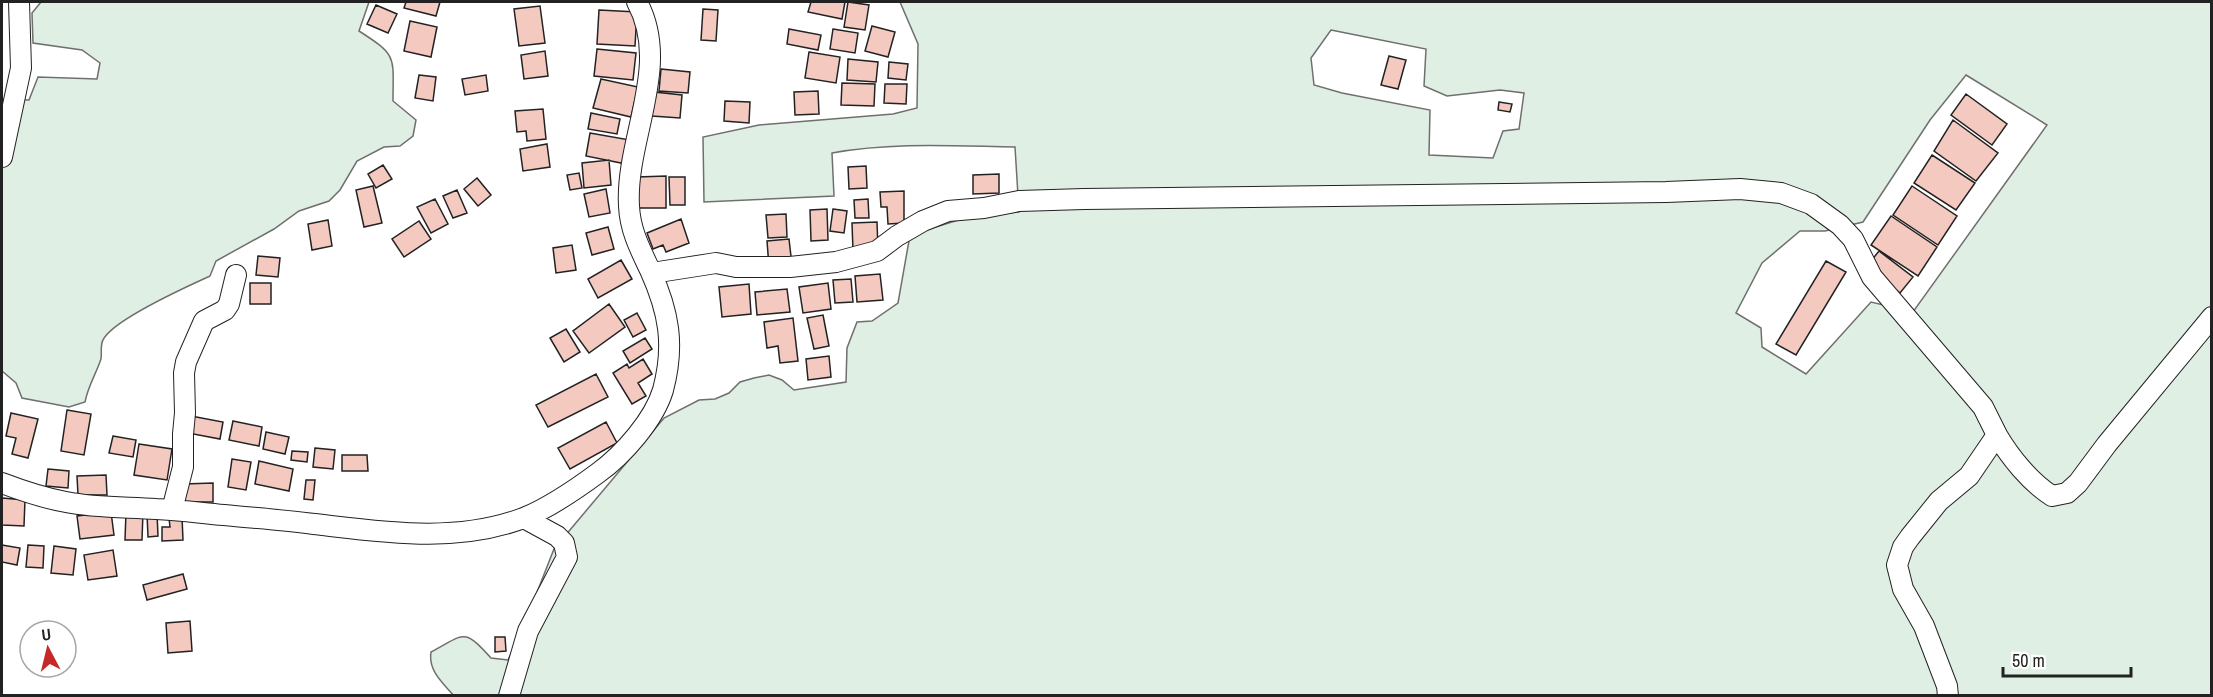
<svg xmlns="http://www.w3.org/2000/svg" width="2213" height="697" font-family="'Archivo Narrow',sans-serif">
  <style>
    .green { fill: #e0efe3; stroke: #6f6f6f; stroke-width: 1.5; fill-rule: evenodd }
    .building { fill: #f3c9c0; stroke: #222; stroke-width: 1.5 }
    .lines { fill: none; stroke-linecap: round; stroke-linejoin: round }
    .minor-casing { stroke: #222; stroke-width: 22 }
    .minor { stroke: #fff; stroke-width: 20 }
  </style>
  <rect width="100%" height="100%" fill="#fff"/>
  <path class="green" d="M41 2H369L359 31C398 56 393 56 393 101L416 120 413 136 400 146 384 147 357 161 340 190 329 201 299 211 274 229 216 261 210 276C188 286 112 320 103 340 100 345 102 353 101 359 96 374 88 386 85 402L69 407 22 398 16 383 2 371V99L29 100 38 77 97 79 100 63 82 50 33 43 32 13Z
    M900 2H2211V695L454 696C443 683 428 671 431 652 465 634 463 627 491 658L508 660 525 623 554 549 664 418 699 400 715 399 729 393 740 382 754 378 769 375 782 380 794 390 846 382 847 348 857 322 872 321 898 303 910 235 968 217 1019 212 1015 147C953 146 893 142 832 153L834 196 704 202 703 137 759 125 893 114 917 108 918 44ZM1331 30 1426 49 1424 86 1447 96 1500 90 1524 93 1519 129 1503 131 1493 158 1429 155 1430 110 1342 93 1314 85 1311 58ZM1966 75 2047 125 1913 312 1871 302 1806 374 1762 347 1761 328 1736 313 1762 263 1800 231H1825L1863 222 1930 120Z"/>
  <path class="building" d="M406 2H440L436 16 404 8Z
    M811 2H845L842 19 808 12Z
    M848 2 869 5 865 30 844 27Z
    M376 5 397 14 388 33 367 24Z
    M540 6 545 43 519 46 514 9Z
    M703 9 718 10 716 41 701 40Z
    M599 10 637 12 635 46 597 44Z
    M410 21 437 27 431 57 404 51Z
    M872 26 895 32 888 57 865 51Z
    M789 29 821 35 818 50 787 44Z
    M833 29 858 33 855 53 830 49Z
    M597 49 636 53 633 80 594 76Z
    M545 51 548 76 524 79 521 55Z
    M809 52 840 57 836 83 805 78Z
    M1389 56 1406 60 1398 89 1381 85Z
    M848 59 878 62 876 82 847 80Z
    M889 62 908 64 906 80 888 78Z
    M661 69 690 72 688 93 659 91Z
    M419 75 436 77 433 101 415 98Z
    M486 75 488 91 465 95 462 79Z
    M601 79 638 87 631 117 593 108Z
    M842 83 875 84 874 106 841 105Z
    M885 84H907L906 104 884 103Z
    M818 91 819 114 795 115 794 92Z
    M654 92 682 95 680 118 652 116Z
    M1966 94 2007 124 1992 145 1951 115Z
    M725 101 750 102 749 123 724 121Z
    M1499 102 1512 104 1510 112 1498 110Z
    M543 109 546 139 527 141 526 131 517 132 515 111Z
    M591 113 620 119 617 134 588 129Z
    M1953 120 1998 153 1976 181 1934 151Z
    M590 133 630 140 626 164 586 156Z
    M547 144 550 167 523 171 520 149Z
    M1932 155 1975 183 1956 210 1914 183Z
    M609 160 611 185 584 188 582 163Z
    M383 165 392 179 376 188 368 174Z
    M866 166 867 188 849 189 848 167Z
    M579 173 582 188 570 190 567 175Z
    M999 174V193L973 194V175Z
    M666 176V208H637V177Z
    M669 177H685V205H670Z
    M477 178 491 195 478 206 464 189Z
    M373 186 382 223 364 227 356 190Z
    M1912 186 1957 216 1938 245 1893 215Z
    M606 189 610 213 589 217 584 194Z
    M457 190 467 213 453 218 443 196Z
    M904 191V223L888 224 887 207H881L880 192Z
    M435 199 448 224 431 233 417 207Z
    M868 199 869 218H855L854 200Z
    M827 209 828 240 811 241 810 210Z
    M833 209 847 211 844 233 830 231Z
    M786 214 787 237 768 238 766 215Z
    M1891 216 1937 247 1918 276 1871 245Z
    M681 219 689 243 666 252 663 245 653 249 647 233Z
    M328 220 332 246 312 250 308 224Z
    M419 221 431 239 404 257 392 239Z
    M877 222 878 249 853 251 852 223Z
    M608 227 614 249 592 255 586 233Z
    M789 239 792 265 769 267 767 241Z
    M572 245 576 270 556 273 553 248Z
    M1879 251 1913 277 1900 293 1867 266Z
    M258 256 280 258 278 277 256 275Z
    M621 260 632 279 598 298 588 279Z
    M1826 261 1846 272 1796 355 1776 344Z
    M880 274 883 300 857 302 855 276Z
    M851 279 853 302 835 303 833 280Z
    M250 283H271V304H250Z
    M828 283 831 309 803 313 799 287Z
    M749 284 751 314 722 317 719 287Z
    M787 289 790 312 757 315 755 292Z
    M609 304 625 327 589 353 573 331Z
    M637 313 646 330 633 337 624 320Z
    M823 315 829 346 814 349 807 318Z
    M793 318 798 361 780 363 778 346 767 348 764 322Z
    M566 329 580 352 564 362 550 338Z
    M645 338 652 349 630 363 623 351Z
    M829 356 831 377 808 380 806 359Z
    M643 359 652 374 638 383 646 396 632 404 613 373 627 364 629 368Z
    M596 374 608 397 548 427 536 405Z
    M67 410 91 414 84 455 61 451Z
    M11 413 38 419 28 458 12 454 16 438 6 436Z
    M191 416 223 422 220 439 188 433Z
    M233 421 262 427 259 446 229 440Z
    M606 422 617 443 570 469 558 448Z
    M266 432 289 437 285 454 263 449Z
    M113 436 136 440 133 457 109 453Z
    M139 444 172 449 167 480 134 475Z
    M315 448 335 450 333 469 313 467Z
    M292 451 308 452 307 462 291 460Z
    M342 455H367L368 471H342Z
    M232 459 251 462 246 490 228 487Z
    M259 461 293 469 289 491 255 484Z
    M48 469 69 471 68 488 46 486Z
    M106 475 107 495H78L77 476Z
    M306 480H315L313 500 304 499Z
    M213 483V502H185L184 484Z
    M2 498 25 500 24 526 2 525Z
    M111 512 114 535 80 539 77 516Z
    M126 512H143L142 540H125Z
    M157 513 158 536 148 537 147 514Z
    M182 517 183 540 162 541V527H170L169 518Z
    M2 545 20 548 17 565 2 562Z
    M28 545 44 546 43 568 26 567Z
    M54 546 76 549 73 575 51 573Z
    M113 550 117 576 88 580 84 555Z
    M183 574 187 589 147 600 143 585Z
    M190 621 192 651 168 653 166 623Z
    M495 637H505L506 651 495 652Z"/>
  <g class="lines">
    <defs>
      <path id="minor" d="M2 157 21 68 19 2
        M652 273 716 263 736 267H790L836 262 877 251 897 236 923 221 948 211 984 208 1019 201 1084 199 1666 192 1740 189 1781 193 1811 204 1840 225 1853 239 1872 277 1983 407 1997 435 1969 476 1939 501 1910 537 1903 547 1897 565 1903 589 1924 626 1947 686 1948 696
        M1997 435C2010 457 2030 482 2052 496L2067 493 2078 483 2107 444 2212 317
        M2 483C23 491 44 498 66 502 95 508 127 507 156 509 179 510 201 513 224 515 254 518 284 520 314 524 383 532 458 544 526 517 552 506 575 490 598 473 623 455 654 420 663 390 675 345 669 312 650 270 640 249 630 230 629 206 625 139 672 66 637 2
        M172 510 183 467V434L185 413 184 373 186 362 204 321 225 310 229 304 236 275
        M509 696 528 631 567 557 564 543 557 536 524 518"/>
    </defs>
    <use href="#minor" class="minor-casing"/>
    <use href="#minor" class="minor"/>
  </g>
  <rect width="2213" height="697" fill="none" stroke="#222222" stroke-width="6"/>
  <g transform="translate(48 649) rotate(353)"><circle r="28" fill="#ffffff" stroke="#a7a7a7" stroke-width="1.5"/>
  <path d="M0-4.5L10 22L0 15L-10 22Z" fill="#c62828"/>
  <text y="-9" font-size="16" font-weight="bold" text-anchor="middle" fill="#222222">U</text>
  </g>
  <path d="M2003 667v9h128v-9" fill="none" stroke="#222222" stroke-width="3"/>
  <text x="2012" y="667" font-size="18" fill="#222222" stroke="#ffffff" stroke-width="4.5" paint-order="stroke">50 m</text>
</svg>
